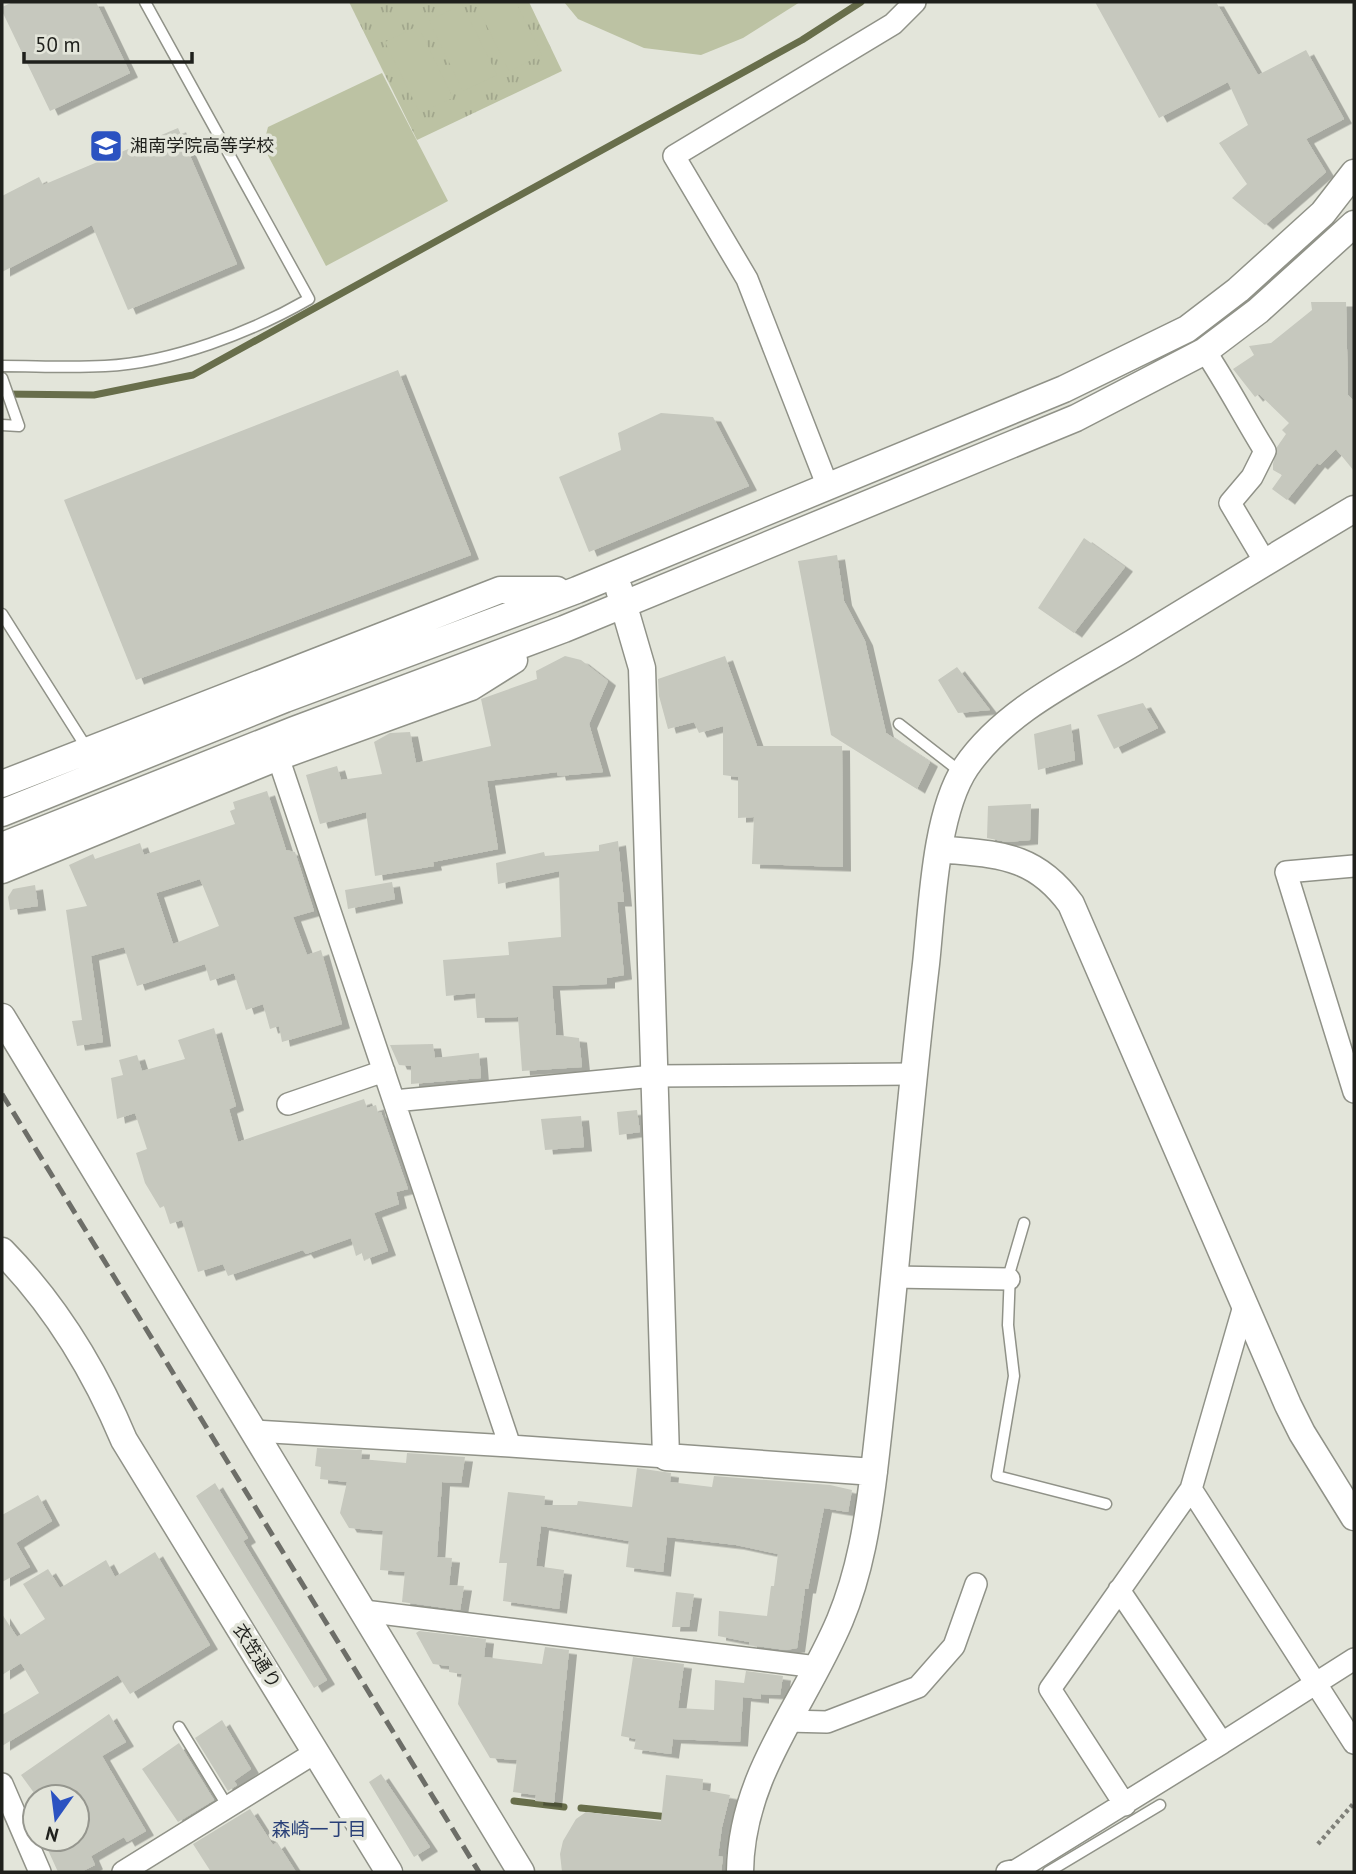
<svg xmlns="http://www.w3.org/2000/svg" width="1356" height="1874" font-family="'PT Sans','Noto Sans JP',sans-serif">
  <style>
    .grass { fill: url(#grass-tufts) }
    .pitch { fill: #bcc2a3 }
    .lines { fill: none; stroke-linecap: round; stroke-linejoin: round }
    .stream { stroke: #686e4b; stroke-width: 7 }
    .building { fill: #c6c8be; fill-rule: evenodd; filter: url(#shadow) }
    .service-casing { stroke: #909288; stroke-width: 13 }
    .minor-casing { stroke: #909288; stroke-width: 24 }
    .tertiary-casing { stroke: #909288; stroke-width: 29 }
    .path { stroke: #7f8079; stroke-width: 4.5; stroke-dasharray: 3.5 3.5; stroke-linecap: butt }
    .service { stroke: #fff; stroke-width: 10 }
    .minor { stroke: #fff; stroke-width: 21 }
    .tertiary { stroke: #fff; stroke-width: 26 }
    .rail { stroke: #6d6e68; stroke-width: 5; stroke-dasharray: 14 7; stroke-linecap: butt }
    .labels { text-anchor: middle; stroke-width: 7; stroke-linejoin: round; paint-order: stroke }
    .poi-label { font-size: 18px; fill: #1f201c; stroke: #e3e5da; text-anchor: start }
    .street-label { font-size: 18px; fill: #1f201c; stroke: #e3e5da }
    .neighbourhood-label { font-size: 19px; fill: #294078; stroke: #e3e5da }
  </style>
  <defs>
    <pattern id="grass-tufts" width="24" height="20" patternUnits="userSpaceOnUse" patternTransform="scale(1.75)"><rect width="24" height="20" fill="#bcc2a3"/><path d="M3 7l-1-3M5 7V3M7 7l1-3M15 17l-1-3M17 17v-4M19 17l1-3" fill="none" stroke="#a1a68c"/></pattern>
    <filter id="shadow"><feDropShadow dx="8" dy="4.5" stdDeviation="0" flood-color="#0004"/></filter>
  </defs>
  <rect width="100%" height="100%" fill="#e3e5da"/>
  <path class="grass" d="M349 2H529L562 71 417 140Z"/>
  <path class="pitch" d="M475 2H516L542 55 509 71Z
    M564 2H800L743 38 701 55 644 48 578 19Z
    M462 4 497 75 463 91 429 21Z
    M418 26 453 98 420 113 385 42Z
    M382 73 448 201 326 266 263 146 268 127Z"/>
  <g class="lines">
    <path class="stream" d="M2 394 94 395 193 375 802 40 861 2
      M514 1801 564 1807
      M581 1808 669 1817"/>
  </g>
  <path class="building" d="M13 2H96L130 73 50 111 2 11V7Z
    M1095 2H1216L1258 75 1306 50 1344 119 1306 139 1326 172 1265 225 1232 198 1247 184 1219 143 1248 125 1228 82 1159 118Z
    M178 128 237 264 128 310 92 225 2 272V196L39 177 43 185Z
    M1311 302H1346L1348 395 1354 401V471L1336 449 1320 465 1317 463 1287 500 1272 489 1282 475 1273 470V464L1277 447 1286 434 1282 430 1289 423 1259 394 1255 397 1233 369 1254 355 1249 346 1271 343 1312 310Z
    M398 370 471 555 136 680 64 500Z
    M661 413 713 417 749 486 589 552 559 477 621 450 618 433Z
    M1084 538 1125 567 1074 633 1038 608Z
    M837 555 844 601 865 641 886 733 930 762 917 789 831 735 798 561Z
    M565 656 581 660 608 681 589 724 603 772 558 776 557 772 487 781 498 849 433 862 434 866 375 876 366 812 320 824 306 775 337 766 341 780 382 774 374 742 390 733 410 732 416 763 491 746 481 699 537 679 536 671Z
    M725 656 757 746H842L843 867 752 864 754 817 738 818V777L723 775V726L699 733 694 722 668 729 659 696 658 679Z
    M957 667 990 710 958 713 938 680Z
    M1143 703 1158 728 1114 749 1097 715Z
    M1071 724 1075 760 1038 770 1034 734Z
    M267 791 286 850 295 852 314 911 293 917 307 955 321 950 342 1024 282 1042 279 1026 270 1029 263 1004 246 1010 234 973 210 981 205 964 137 986 124 947 91 956 103 1042 77 1046 72 1021 82 1020 66 910 87 906 69 865 93 854 95 859 140 843 144 855 235 824 230 811 235 809 233 802ZM200 879 219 926 173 944 156 893Z
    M1031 804 1030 840 1007 842 987 838 988 806Z
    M618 841 624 902H617L624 975 607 978V984L552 986 556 1035 579 1038 582 1067 522 1071 518 1017 477 1018 475 993 446 996 443 960 509 955 508 942 561 937 559 871 498 884 496 863 544 852 545 856 599 851V845Z
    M392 882 395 899 348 909 345 890Z
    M35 885 38 906 10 910 8 897 13 889Z
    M214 1028 236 1106 229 1109 238 1142 364 1099 367 1108 376 1105 378 1113 381 1112 408 1189 396 1192 399 1204 374 1213 388 1251 364 1260 362 1253 356 1256 351 1238 306 1254 303 1250 228 1276 223 1264 198 1272 182 1220 170 1224 164 1206 160 1208 145 1183 136 1153 147 1149 135 1113 117 1119 111 1078 123 1075 119 1060 137 1055 142 1071 185 1059 178 1040Z
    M433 1044 435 1058 479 1053 481 1078 411 1084V1066L399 1065 390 1045Z
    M637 1110 640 1132 619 1135 617 1112Z
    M581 1116 584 1147 545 1150 541 1119Z
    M317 1448 362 1450 361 1459 406 1463 407 1453 465 1457 461 1483 442 1482 437 1557 452 1558 449 1585 464 1586 460 1610 402 1602 405 1572 380 1570 383 1531 349 1528 340 1513 347 1482 320 1479 321 1467 315 1466Z
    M637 1468 671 1473 670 1482 712 1487 714 1476 830 1485 852 1490 848 1512 824 1508 808 1589H805L797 1648 786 1650 749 1645V1642L718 1636 719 1611 767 1616 771 1586H774L778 1554 736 1545 667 1537 663 1572 626 1567 629 1541 541 1526 536 1566 564 1570 559 1609 503 1601 507 1563H499L508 1492 545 1496 544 1505H577L578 1501 632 1507Z
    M215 1483 248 1538 243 1541 327 1680 314 1688 196 1496Z
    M38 1495 52 1521 16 1543 30 1567 2 1582V1515Z
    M155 1552 210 1645 130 1694 118 1675 2 1746V1715L39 1693 21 1663 2 1675V1614L17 1637 45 1619 23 1584 48 1569 60 1588 106 1560 115 1577Z
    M676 1592 694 1594 689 1627H672Z
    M419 1631 486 1639 484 1657 542 1664 545 1647 569 1650 554 1803 535 1801 536 1795 513 1792 517 1760 490 1758 458 1704 462 1674 449 1672V1666L433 1664 416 1633Z
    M633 1657 684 1664 678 1708 714 1710 715 1680 744 1683 746 1671 783 1676 780 1695 761 1694V1699L743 1697 740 1742 673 1739 671 1754 634 1749 636 1739 621 1736Z
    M109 1714 126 1742 102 1756 146 1831 127 1842 124 1837 91 1856 95 1865 81 1872H58L43 1839H77V1797H37L21 1775Z
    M222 1720 251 1769 234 1781 237 1785 228 1791 195 1738Z
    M179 1743 214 1800 178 1822 142 1769Z
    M381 1774 430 1847 414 1857 369 1782Z
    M666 1775 703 1779 702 1790 730 1795 722 1827 718 1856 723 1857 721 1872H562L560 1854 563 1841 576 1819 586 1812 661 1821Z
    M250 1809 273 1845 277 1842 296 1872H211L193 1844Z"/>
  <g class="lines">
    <defs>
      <path id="service" d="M2 366C36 366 71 368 105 366 171 363 252 332 309 299L145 2
        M2 378 19 426 2 425
        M2 614 88 750
        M899 724 962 773
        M1024 1223 1010 1271 1008 1325 1014 1376 997 1476 1106 1504
        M179 1727 228 1807
        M1048 1872 1160 1805"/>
      <path id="minor" d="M1205 351C1227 384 1244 417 1265 451L1252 477 1230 503 1265 562
        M828 487 747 279 674 156 893 24 915 2
        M278 757 510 1446 666 1457
        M1354 866 1286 872 1354 1092
        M394 1101 654 1076 913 1074
        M288 1104 384 1071
        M893 1277 1009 1279
        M254 1431 510 1446
        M1191 1489 1354 1743
        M1119 1590 1222 1743 1354 1659
        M364 1611 817 1667
        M787 1721 827 1722 918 1687 954 1646 976 1584
        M2 1784 40 1872
        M1125 1805 1050 1689 1191 1489 1244 1306
        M123 1872 316 1752
        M1007 1872 1017 1870 1222 1743"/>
      <path id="tertiary" d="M619 589 642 668 666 1457 874 1472
        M2 784 500 590H557
        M2 813 285 699 577 590 1064 389 1187 329 1238 290 1323 213 1354 173
        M2 846 294 730 564 629 1076 418 1205 351 1258 311 1354 224
        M939 849C997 855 1034 853 1071 904L1288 1405 1302 1433 1354 1517
        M2 870 278 757 471 687 514 660
        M2 1017 521 1872
        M2 1251C54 1304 95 1371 124 1440L389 1872
        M740 1872C741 1774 804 1706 840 1620 860 1572 868 1521 874 1471 894 1302 906 1132 926 964 932 908 935 813 966 767 1005 710 1075 678 1133 643 1207 598 1280 553 1354 509"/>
    </defs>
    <use href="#service" class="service-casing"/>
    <use href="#minor" class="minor-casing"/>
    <use href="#tertiary" class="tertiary-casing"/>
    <path class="path" d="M1318 1844 1354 1803"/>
    <use href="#service" class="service"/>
    <use href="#minor" class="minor"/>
    <use href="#tertiary" class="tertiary"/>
    <path class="rail" d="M2 1094 479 1872"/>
  </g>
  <defs>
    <symbol id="school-square" viewBox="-11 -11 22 22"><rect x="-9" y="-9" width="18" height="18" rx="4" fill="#2b52c1" stroke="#e3e5da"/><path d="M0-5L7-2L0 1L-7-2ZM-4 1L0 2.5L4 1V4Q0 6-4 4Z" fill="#fff"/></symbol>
  </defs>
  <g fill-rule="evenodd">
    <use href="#school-square" x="87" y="127" width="38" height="38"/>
  </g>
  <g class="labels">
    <g class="poi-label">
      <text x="130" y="152">湘南学院高等学校</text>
    </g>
    <g class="street-label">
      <text transform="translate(257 1656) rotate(58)" y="6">衣笠通り</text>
    </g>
    <g class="neighbourhood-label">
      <text x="319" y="1836">森崎一丁目</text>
    </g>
  </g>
  <rect width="1356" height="1874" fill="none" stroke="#1f201c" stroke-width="7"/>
  <g transform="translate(56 1818) rotate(194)"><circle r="33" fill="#e3e5da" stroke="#95968e" stroke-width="2"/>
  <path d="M0-5L12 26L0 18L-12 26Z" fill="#2b52c1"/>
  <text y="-10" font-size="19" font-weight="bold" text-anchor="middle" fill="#1f201c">N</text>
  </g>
  <path d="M24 52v10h168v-10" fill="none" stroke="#1f201c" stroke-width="3.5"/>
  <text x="35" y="52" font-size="21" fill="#1f201c" stroke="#e3e5da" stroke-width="5" paint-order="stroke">50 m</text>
</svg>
